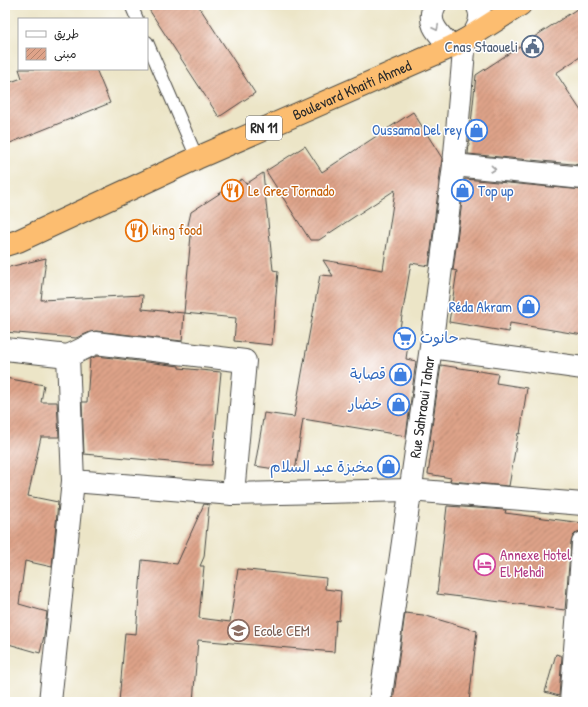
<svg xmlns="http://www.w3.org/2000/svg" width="588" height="707" font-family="'Patrick Hand','Playpen Sans Arabic',sans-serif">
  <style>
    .building { fill: url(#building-hatch) }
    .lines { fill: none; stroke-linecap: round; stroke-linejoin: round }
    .service-casing { stroke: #484742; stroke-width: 14 }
    .minor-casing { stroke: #484742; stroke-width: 24 }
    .trunk-casing { stroke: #484742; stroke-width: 24 }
    .service { stroke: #fff; stroke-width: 12 }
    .minor { stroke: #fff; stroke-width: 22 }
    .trunk { stroke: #fcbd6f; stroke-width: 22 }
    .oneway { stroke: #a0a0a0 }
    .labels { text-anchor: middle; stroke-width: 3; stroke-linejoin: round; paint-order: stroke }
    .shield { fill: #fff; stroke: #6b6b6b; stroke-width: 1 }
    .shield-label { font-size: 14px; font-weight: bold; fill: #2b2b2b }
    .service-label { font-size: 15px; fill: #4e5e75; stroke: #fff; text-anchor: end }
    .street-label { font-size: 15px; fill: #2b2b2b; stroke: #fff }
    .shop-label { font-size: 15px; fill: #366cbe; stroke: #fff; text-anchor: end }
    .food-label { font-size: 15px; fill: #c56008; stroke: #fff; text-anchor: start }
    .hotel-label { font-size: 15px; fill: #b23c85; stroke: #fff; text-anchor: start }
    .education-label { font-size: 15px; fill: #785e54; stroke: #fff; text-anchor: start }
  </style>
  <defs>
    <pattern id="building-hatch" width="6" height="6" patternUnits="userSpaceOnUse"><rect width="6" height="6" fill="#dea389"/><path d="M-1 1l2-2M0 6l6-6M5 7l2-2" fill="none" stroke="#b48570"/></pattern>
  </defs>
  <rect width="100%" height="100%" fill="#fff"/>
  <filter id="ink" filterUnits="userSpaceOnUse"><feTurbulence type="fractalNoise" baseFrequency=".025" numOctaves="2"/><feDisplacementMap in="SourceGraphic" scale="8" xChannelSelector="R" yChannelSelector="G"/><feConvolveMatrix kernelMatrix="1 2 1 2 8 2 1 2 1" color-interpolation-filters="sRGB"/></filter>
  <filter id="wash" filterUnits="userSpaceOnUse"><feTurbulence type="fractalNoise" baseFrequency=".012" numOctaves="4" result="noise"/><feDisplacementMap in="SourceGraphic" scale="16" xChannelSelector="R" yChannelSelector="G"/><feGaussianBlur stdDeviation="0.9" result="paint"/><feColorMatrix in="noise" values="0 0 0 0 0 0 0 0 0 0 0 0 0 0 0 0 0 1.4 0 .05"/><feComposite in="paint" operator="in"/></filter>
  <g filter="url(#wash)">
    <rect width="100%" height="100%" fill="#ece5c7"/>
    <g id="blocks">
      <path class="building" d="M146 5H198L255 93 219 117Z
        M583 5V55L556 73 583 114V165L468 154 476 75Z
        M19 69H96L110 103 5 145V84L22 78Z
        M413 112 442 158 429 266 411 263 400 328 410 330 406 359 416 361 406 436 303 419 295 472 255 466 264 413 294 417 320 275 333 276 323 260 383 270 395 190 319 240H310L266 171 305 146 322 172Z
        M263 173 273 270 278 271 272 345 234 341 236 318 184 313 191 235 186 234 191 212 242 179 246 184Z
        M465 179 583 190V335L510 323 509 332 449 322 457 271 453 270Z
        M46 258 41 300 143 295 142 309 184 313 182 341 96 331 90 332 76 338 5 332V268Z
        M97 356 179 366V368L221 372 212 465H202L84 454 82 402H87L90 359Z
        M441 365 498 374 496 383 527 388 520 434 518 433 509 486 450 481 451 478 428 474 433 441 430 440Z
        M5 378 44 385 41 402H57L59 437H41L28 496 58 502 52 567 25 561 19 604 47 612 44 636 40 653 5 643Z
        M204 504 209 505 204 557 200 566H204L199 618 230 622 238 569 326 578 325 589 341 591 339 621 336 620 334 652 198 640 193 702H119L125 633 136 634 142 560 177 564Z
        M447 506 506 510 505 513 583 523V531L577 532 573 536 571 542 565 610 437 594Z
        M405 613 423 615 477 631 469 702H393Z
        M556 654 562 656 559 696 545 692Z"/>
    </g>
  </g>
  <g filter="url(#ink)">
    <use href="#blocks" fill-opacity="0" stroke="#484742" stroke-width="1"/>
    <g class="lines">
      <defs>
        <path id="service" d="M131 5 137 19
          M147 42 197 158"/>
        <g id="minor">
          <path d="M435 5C425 23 440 35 451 47"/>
          <path d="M473 35C480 25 483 15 477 5"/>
          <path d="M454 165 583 178"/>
          <path d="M431 347 583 368"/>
          <path d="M5 349 68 356 73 481 50 702"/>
          <path d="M68 356 95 343 245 361 233 494"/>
          <path d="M73 481 233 494 409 490 583 504"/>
          <path id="s1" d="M380 702 431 347 454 165 465 40"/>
          <path d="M571 702 583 543"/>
        </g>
        <g id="trunk">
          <path id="s2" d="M5 245 18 241 197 158 451 47 465 40 520 5"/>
        </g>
      </defs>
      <use href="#service" class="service-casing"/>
      <use href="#minor" class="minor-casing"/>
      <use href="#trunk" class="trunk-casing"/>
      <use href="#service" class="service"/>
      <use href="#minor" class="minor"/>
      <use href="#trunk" class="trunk"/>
    </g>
    <defs><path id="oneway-chevron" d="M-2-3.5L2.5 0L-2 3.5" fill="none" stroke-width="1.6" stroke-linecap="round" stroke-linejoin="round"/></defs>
    <g class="oneway">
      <use href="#oneway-chevron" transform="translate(436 28) rotate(64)"/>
      <use href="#oneway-chevron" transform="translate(493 169) rotate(6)"/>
    </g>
  </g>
  <defs>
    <symbol id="civic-ring" viewBox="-11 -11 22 22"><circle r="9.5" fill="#fff" stroke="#5c6f8a" stroke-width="1.5"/><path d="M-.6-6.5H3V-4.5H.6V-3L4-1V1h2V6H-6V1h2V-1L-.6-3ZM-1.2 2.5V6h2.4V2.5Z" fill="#5c6f8a"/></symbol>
    <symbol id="shop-ring" viewBox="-11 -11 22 22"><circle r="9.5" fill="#fff" stroke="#3f7fe0" stroke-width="1.5"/><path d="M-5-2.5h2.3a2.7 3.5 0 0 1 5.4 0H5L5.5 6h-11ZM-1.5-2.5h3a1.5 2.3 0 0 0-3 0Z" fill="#3f7fe0"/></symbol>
    <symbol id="restaurant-ring" viewBox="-11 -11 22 22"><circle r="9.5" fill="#fff" stroke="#e8710a" stroke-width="1.5"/><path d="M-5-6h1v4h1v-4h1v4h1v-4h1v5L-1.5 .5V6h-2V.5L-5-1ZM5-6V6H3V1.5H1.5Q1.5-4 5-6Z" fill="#e8710a"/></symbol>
    <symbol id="supermarket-ring" viewBox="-11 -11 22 22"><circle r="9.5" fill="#fff" stroke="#3f7fe0" stroke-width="1.5"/><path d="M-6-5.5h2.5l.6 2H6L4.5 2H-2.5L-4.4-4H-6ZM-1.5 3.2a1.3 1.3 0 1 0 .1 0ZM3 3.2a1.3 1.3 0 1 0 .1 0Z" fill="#3f7fe0"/></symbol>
    <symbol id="hotel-ring" viewBox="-11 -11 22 22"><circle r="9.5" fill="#fff" stroke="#d1479c" stroke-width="1.5"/><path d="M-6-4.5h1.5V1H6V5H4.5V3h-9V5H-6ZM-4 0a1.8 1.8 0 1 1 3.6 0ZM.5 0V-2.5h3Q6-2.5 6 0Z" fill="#d1479c"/></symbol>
    <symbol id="school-ring" viewBox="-11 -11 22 22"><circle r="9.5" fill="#fff" stroke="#8d6e63" stroke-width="1.5"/><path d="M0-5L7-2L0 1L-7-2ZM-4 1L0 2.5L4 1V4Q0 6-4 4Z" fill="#8d6e63"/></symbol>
  </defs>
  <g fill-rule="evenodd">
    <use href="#civic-ring" x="520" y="34" width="25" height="25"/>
    <use href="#shop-ring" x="464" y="118" width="25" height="25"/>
    <use href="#restaurant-ring" x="220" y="178" width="25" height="25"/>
    <use href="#shop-ring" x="450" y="178" width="25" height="25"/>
    <use href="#restaurant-ring" x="124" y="218" width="25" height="25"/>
    <use href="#shop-ring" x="516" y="294" width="25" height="25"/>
    <use href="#supermarket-ring" x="392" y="326" width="25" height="25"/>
    <use href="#shop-ring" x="388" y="362" width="25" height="25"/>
    <use href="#shop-ring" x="386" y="392" width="25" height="25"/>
    <use href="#shop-ring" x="376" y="454" width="25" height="25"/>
    <use href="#hotel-ring" x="472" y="552" width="25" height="25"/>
    <use href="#school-ring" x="226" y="618" width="25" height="25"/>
  </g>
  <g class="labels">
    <rect class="shield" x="246" y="116" width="36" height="24" rx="3"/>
    <g class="shield-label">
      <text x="264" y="133">RN 11</text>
    </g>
    <g class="service-label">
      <text x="518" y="52">Cnas Staoueli</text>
    </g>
    <g class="street-label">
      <text dy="5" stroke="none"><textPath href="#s2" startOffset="380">Boulevard Khaiti Ahmed</textPath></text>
      <text dy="5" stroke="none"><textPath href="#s1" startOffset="298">Rue Sahraoui Tahar</textPath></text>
    </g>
    <g class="shop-label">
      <text x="462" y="135">Oussama Del rey</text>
      <text x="478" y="196" text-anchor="start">Top up</text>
      <text x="512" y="312">Réda Akram</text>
      <text x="420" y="343" text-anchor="start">حانوت</text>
      <text x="386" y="379">قصابة</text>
      <text x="382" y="409">خضار</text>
      <text x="374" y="472">مخبزة عبد السلام</text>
    </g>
    <g class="food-label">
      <text x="248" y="196">Le Grec Tornado</text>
      <text x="152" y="235">king food</text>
    </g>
    <g class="hotel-label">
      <text x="500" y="560">Annexe Hotel<tspan x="500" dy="17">El Mehdi</tspan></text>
    </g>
    <g class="education-label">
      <text x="254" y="636">Ecole CEM</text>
    </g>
  </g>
  <rect width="588" height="707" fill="none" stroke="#fff" stroke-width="20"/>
  <rect x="18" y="18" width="130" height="52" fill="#ffffff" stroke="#aaaaaa"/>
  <rect x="26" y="31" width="20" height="6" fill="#ffffff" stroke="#aaaaaa"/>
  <text x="54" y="38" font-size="12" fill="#2b2b2b">طريق</text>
  <rect x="26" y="48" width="20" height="12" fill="url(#building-hatch)" stroke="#aaaaaa"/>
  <text x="54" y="58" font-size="12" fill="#2b2b2b">مبنى</text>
</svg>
